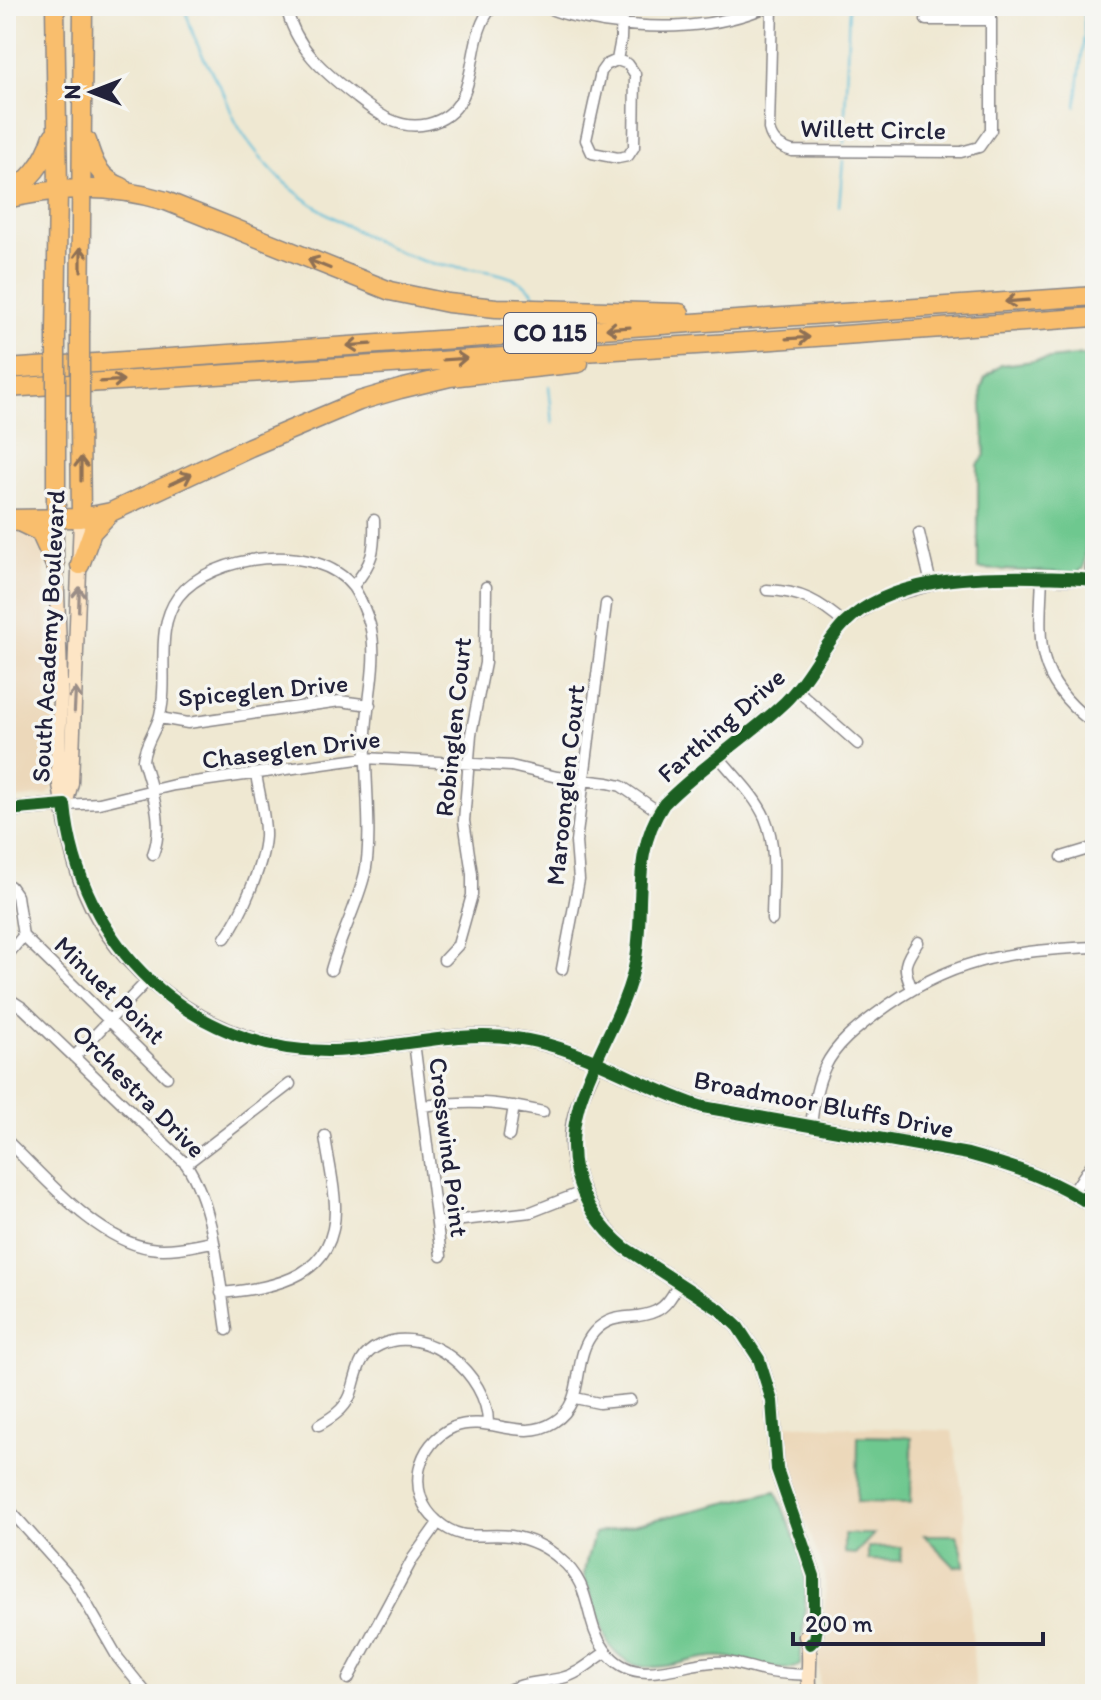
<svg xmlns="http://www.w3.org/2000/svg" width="1101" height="1700" font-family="Itim,sans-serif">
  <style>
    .built { fill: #ecd8ba }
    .green { fill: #6ec88f; stroke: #487565; stroke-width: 2 }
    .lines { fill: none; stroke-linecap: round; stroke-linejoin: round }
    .stream { stroke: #5bbdd9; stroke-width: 2 }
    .street-casing { stroke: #888586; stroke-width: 13 }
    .secondary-casing { stroke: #888586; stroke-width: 17 }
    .highway-casing { stroke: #888586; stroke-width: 21 }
    .street { stroke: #fff; stroke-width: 10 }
    .secondary { stroke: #fde5c5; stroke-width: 14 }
    .highway { stroke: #f9be6d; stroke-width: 18 }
    .highway-bridge-casing { stroke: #888586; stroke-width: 21; stroke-linecap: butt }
    .highway-bridge { stroke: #f9be6d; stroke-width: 18 }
    .cycleway-casing { stroke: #f6f6f2; stroke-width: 17 }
    .cycleway { stroke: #1b5e20; stroke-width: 12 }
    .oneway { stroke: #8e7054 }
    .oneway2 { stroke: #9a8d87 }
    .labels { text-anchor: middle; stroke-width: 7; stroke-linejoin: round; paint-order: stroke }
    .shield { fill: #f6f6f2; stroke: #626272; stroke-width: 2 }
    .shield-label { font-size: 24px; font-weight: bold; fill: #22223b }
    .street-label { font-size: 26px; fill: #22223b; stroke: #f6f6f2 }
  </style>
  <rect width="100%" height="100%" fill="#f6f6f2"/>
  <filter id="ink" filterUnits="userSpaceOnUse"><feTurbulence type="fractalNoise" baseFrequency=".0125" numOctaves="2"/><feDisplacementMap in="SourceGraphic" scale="16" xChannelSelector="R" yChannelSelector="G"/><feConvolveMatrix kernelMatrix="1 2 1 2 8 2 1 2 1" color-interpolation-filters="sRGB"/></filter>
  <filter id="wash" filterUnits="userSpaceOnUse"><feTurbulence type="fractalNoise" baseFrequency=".006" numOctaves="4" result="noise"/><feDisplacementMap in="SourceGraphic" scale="32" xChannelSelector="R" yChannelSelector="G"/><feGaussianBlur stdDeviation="1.8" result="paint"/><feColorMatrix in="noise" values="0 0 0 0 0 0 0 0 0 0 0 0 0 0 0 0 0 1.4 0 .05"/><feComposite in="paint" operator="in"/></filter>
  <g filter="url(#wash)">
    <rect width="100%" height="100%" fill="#efe8d2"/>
    <path class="built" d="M6 527 30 533 44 551 49 685 54 702 53 788 47 795 6 800Z
      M783 1424 952 1431 963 1497 976 1694H820L818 1661 826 1598 825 1575 784 1461Z"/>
    <path class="green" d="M1083 355 1095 372V496L1089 514 1084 568 1077 573 978 569V465L985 456 981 389 985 378 1001 365Z
      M858 1436 912 1437 911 1503 857 1502Z
      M776 1491 802 1556 807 1583 800 1665C780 1677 745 1658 723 1657 696 1655 670 1670 644 1667 607 1662 602 1629 593 1599 591 1592 585 1584 584 1576 584 1563 591 1547 594 1534Z
      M844 1534H874L855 1554 844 1553Z
      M924 1535H956L962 1550 964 1566 955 1567Z
      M868 1547H901V1561L868 1560Z"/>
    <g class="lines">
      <path class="stream" d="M185 6C192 41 207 63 224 94 228 103 231 113 236 122 245 139 260 157 273 171 302 204 380 247 423 261 456 271 516 266 535 295
        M1076 106 1084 36V6
        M844 143 849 6
        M839 207 843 161
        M549 386 553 424"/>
    </g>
  </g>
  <g filter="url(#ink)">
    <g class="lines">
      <defs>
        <path id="street" d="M286 6C295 48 324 72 356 97 378 114 399 131 428 124 486 110 461 40 493 6
          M543 6C562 15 583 18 603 22 660 30 715 29 769 6
          M772 6 769 129C772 141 779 147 792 151L961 152 979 147 991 130V6
          M926 20H991
          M617 60 628 64 635 74 634 147 628 156 618 158 592 153 586 140 601 72 606 65Z
          M617 60 621 39 622 6
          M919 533 931 584
          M1042 578C1039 641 1034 677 1089 720
          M1090 580 1095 521
          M353 586C373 563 375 550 374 520
          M767 590C801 591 820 602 845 624
          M797 690 858 744
          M160 718 188 723 340 701 370 705
          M719 757C734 776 755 795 765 818 778 849 772 887 772 920
          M65 805 99 803 174 785 365 758 511 766 557 777 608 783 621 786 659 812
          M153 854C165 822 152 792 143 760 145 742 156 731 160 715 170 677 153 631 178 597 211 554 317 540 353 587 360 597 367 614 370 625 379 660 367 699 366 734 364 776 373 834 365 873 357 906 340 937 331 970
          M1062 857 1095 847
          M6 885 10 886 17 896 23 936 6 957
          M23 936 167 1077
          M225 938C242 914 263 866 265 837 266 817 259 794 256 774
          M444 960 458 945 472 895V874L464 821 471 734 485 663 486 587
          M562 969 579 880 576 842 606 604
          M912 989C902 966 904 963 918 942
          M6 997 23 1008 186 1164C215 1206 219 1280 227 1330
          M414 1042 441 1256
          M74 1057 148 980
          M596 1063 623 1006 632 978 636 956 642 860 652 824 672 796 797 690 845 624 881 599 947 581 988 577 1095 581
          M422 1106C470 1100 497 1102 543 1112
          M811 1127C813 1106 816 1086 825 1067 836 1044 856 1029 876 1014 947 960 1008 950 1095 947
          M509 1136 514 1106
          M6 1140C45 1177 96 1240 150 1248 171 1251 192 1246 212 1242
          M186 1164 290 1084
          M1073 1192 1095 1159
          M437 1223 531 1212 582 1192
          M679 1284C673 1294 667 1306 656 1311 634 1322 614 1310 594 1332 570 1359 588 1401 554 1422 522 1443 488 1414 454 1427 416 1443 405 1494 437 1521 463 1544 482 1532 511 1536 529 1539 547 1547 560 1559 594 1586 583 1621 605 1650 637 1693 682 1659 724 1662 738 1663 751 1668 765 1671 779 1674 793 1674 807 1675
          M221 1293C278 1287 337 1277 335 1205 334 1182 328 1159 325 1136
          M575 1398 599 1403 630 1400
          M319 1425C331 1418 344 1410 350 1396 358 1375 356 1356 380 1345 427 1323 488 1375 488 1423
          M6 1506 74 1582 118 1658 147 1694
          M348 1679 413 1558 438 1523
          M501 1694C521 1682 540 1683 562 1678 579 1674 592 1661 606 1652"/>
        <path id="secondary" d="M56 519C55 574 59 628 60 682 61 716 55 752 60 785 66 821 71 857 85 891 119 973 201 1033 287 1048 363 1061 440 1027 516 1038 583 1047 640 1087 703 1107L968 1154C1012 1166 1057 1180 1095 1208
          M66 801 71 783 81 518
          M6 810 65 805
          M596 1063C587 1084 576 1105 573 1127 567 1175 590 1218 625 1248L720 1310 738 1327 759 1359 772 1401 777 1469 814 1576V1613L818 1621 815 1639 810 1644
          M806 1636C813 1652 806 1675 810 1694"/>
        <path id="highway" d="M55 6 58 189 56 332
          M87 141C93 163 100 179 122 187
          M6 196C30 180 44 164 53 136
          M6 199C65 186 108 184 166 201L390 291 448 303 496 308 680 313
          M80 331 83 6
          M6 369 1095 296
          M6 388 745 342 1095 317
          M80 421 81 518
          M6 519 81 518 111 512 250 447 359 401 400 389 450 377 579 363
          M56 519V422
          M17 521 40 532 55 565
          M80 565 92 532 109 514"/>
      </defs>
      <use href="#street" class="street-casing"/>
      <use href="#secondary" class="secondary-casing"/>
      <use href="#highway" class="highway-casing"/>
      <use href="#street" class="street"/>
      <use href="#secondary" class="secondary"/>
      <use href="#highway" class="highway"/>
      <defs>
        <path id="highway-bridge" d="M80 331V421
          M56 332V422"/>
      </defs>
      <use href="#highway-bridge" class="highway-bridge-casing"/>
      <use href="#highway-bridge" class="highway-bridge"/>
      <defs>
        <path id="cycleway" d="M6 810 65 805C78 944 191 1054 333 1051 394 1049 454 1030 515 1038 582 1046 640 1087 703 1107L968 1154C1012 1166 1057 1180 1095 1208
          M810 1644 815 1639 818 1621 814 1613V1576L777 1469 772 1401 759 1359 738 1327 720 1310 625 1248C600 1227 584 1204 576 1173 558 1095 624 1031 636 958 645 903 631 853 664 804 701 766 747 738 785 702 809 679 821 648 844 624 890 578 973 576 1034 577 1054 578 1076 577 1095 581"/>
      </defs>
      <use href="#cycleway" class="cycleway-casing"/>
      <use href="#cycleway" class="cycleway"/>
    </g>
    <defs><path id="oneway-shaft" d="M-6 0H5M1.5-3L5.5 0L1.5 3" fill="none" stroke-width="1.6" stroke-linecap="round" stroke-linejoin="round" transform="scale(2)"/></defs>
    <g class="oneway">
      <use href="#oneway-shaft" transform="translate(81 259) rotate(-90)"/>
      <use href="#oneway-shaft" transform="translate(319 264) rotate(-158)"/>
      <use href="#oneway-shaft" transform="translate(1017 301) rotate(176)"/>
      <use href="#oneway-shaft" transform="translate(618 328) rotate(176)"/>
      <use href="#oneway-shaft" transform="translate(798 338) rotate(-4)"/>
      <use href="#oneway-shaft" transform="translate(359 345) rotate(176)"/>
      <use href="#oneway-shaft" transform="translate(455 359) rotate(-4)"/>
      <use href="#oneway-shaft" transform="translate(112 381) rotate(-4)"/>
      <use href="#oneway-shaft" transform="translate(81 469) rotate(-90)"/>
      <use href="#oneway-shaft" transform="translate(181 479) rotate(-25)"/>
    </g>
    <g class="oneway2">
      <use href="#oneway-shaft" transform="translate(79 599) rotate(-88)"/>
      <use href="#oneway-shaft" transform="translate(75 700) rotate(-87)"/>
    </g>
  </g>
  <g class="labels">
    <rect class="shield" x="504" y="313" width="92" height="40" rx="6"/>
    <g class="shield-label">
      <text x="550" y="341">CO 115</text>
    </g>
    <g class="street-label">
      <text transform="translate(873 129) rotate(1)" y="9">Willett Circle</text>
      <text transform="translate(48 636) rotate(-87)" y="9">South Academy Boulevard</text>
      <text transform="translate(263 690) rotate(-5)" y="9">Spiceglen Drive</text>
      <text transform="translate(721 725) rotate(-41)" y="9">Farthing Drive</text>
      <text transform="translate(453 727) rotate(-84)" y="9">Robinglen Court</text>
      <text transform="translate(291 749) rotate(-7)" y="9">Chaseglen Drive</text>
      <text transform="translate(565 785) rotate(-84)" y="9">Maroonglen Court</text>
      <text transform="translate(110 990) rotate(44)" y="9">Minuet Point</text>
      <text transform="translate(139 1091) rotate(45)" y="9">Orchestra Drive</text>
      <text transform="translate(824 1104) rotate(11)" y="9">Broadmoor Bluffs Drive</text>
      <text transform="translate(449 1147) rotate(83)" y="9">Crosswind Point</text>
    </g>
  </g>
  <rect width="1101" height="1700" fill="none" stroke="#f6f6f2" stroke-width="32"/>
  <g transform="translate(92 92) rotate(270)" stroke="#f6f6f2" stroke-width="6" paint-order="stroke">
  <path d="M0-6L14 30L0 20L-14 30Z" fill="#22223b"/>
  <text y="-12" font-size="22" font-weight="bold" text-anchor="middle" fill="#22223b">N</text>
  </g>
  <path d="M793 1632v12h250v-12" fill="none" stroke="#22223b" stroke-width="4"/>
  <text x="805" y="1632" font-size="24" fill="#22223b" stroke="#f6f6f2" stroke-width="6" paint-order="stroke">200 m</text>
</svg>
